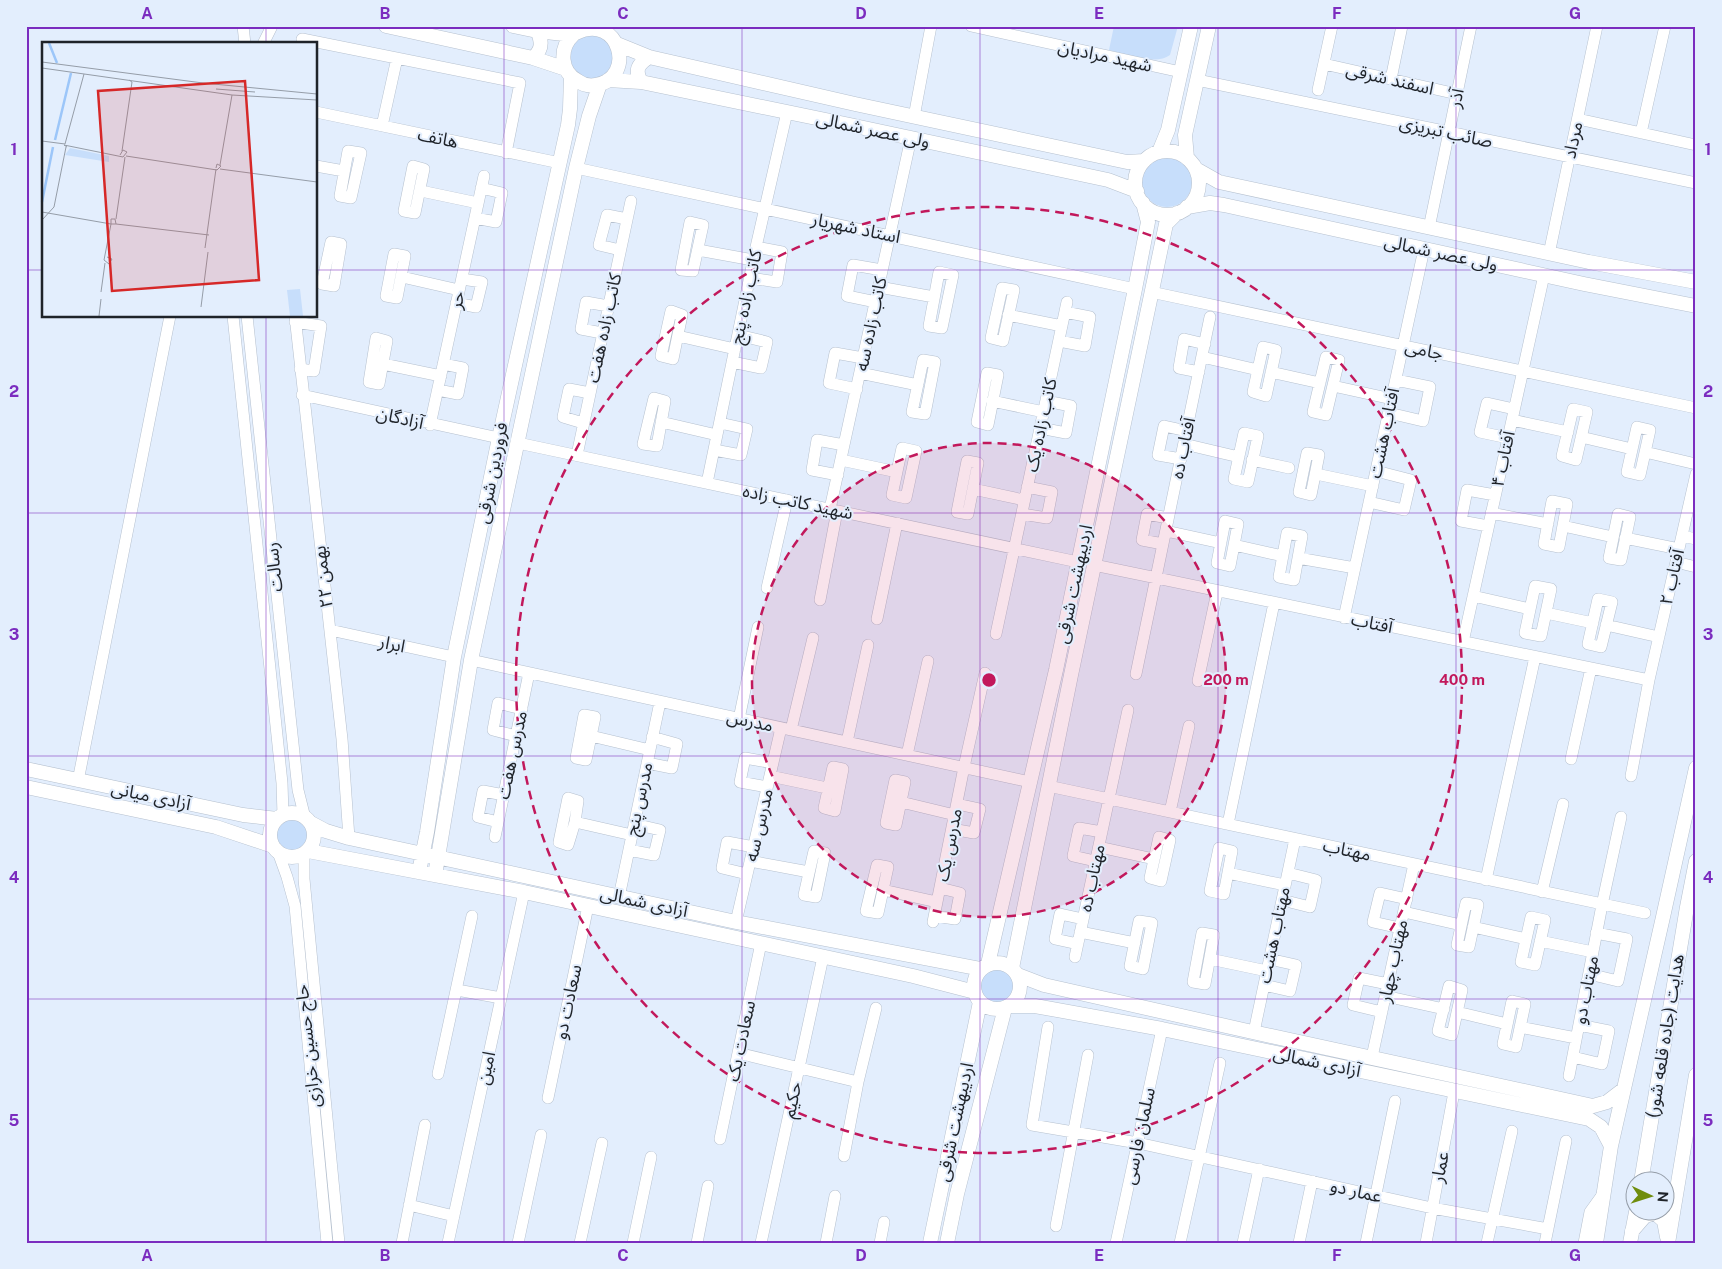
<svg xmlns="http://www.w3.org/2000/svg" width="1722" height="1269" font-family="'Public Sans','Noto Sans Arabic',sans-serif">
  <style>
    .green { fill: #c7defb }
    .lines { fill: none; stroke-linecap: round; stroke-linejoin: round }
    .minor-casing { stroke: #b6c1cf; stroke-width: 12 }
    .major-casing { stroke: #b6c1cf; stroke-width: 15 }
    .minor { stroke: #fff; stroke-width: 11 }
    .major { stroke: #fff; stroke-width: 14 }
    .grid { fill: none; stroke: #7b2cbf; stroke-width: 1; stroke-opacity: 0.55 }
    .ring { fill: none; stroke: #c2185b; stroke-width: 2.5; stroke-dasharray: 9 6 }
    .labels { text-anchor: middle; stroke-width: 4; stroke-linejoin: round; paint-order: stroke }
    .street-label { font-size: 18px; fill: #1f2329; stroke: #e3eefd }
    .inset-river { fill: none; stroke: #9cc6f9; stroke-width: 2.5 }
    .inset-road { fill: none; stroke: #959da8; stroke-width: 1 }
    .view { fill: #d62828; fill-opacity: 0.15; stroke: #d62828; stroke-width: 2.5 }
    .inset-edge { fill: none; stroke: #1f2329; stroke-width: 2.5 }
    .centre { fill: #c2185b; stroke: #e3eefd; stroke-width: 2.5 }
    .ring-label { font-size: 15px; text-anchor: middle; font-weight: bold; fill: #c2185b; stroke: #e3eefd; stroke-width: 4; stroke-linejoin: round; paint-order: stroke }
    .neatline { fill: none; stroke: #7b2cbf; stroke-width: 2 }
    .grid-label { font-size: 16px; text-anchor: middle; font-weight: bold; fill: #7b2cbf }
  </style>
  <rect width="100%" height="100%" fill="#e3eefd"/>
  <path class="green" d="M1114 26H1178L1170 55C1156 66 1126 54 1109 50Z
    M570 57a22 22 0 1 1 44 0a22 22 0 1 1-44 0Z
    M1142 182a25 25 0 1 1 50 0a25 25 0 1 1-50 0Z
    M276 835a17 17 0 1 1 34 0a17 17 0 1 1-34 0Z
    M978 986a19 19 0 1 1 38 0a19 19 0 1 1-38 0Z"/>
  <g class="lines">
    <defs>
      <path id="minor" d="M243 26 245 44
        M971 26 1181 72
        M302 39 520 83 506 153
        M263 44 272 26
        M1324 64 1457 94
        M1391 79 1402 26
        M1197 80 1696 183
        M1318 90 1332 26
        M316 112 560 163
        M914 117 931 26
        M1578 119 1696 145
        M382 126 397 58
        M1641 133 1665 26
        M348 151 361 153 351 198 340 196Z
        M316 166 344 171
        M413 166 424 169 415 213 404 211Z
        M576 168 1135 289
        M421 191 478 203
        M475 218 496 222 502 193 481 188
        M690 222 703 225 693 271 681 270Z
        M1429 228 1471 26
        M331 242 341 244 334 286 322 284Z
        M620 250 599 245 607 215 627 219
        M698 250 753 260
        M394 254 405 256 397 298 386 296Z
        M1549 254 1597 26
        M939 272 953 275 942 328 929 326Z
        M402 277 459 290
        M750 278 777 282 782 252 756 247
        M879 287 934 297
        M1002 288 1014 290 1003 341 991 338Z
        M1151 292 1696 408
        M876 302 847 296 853 265 882 270
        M456 303 476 307 482 282 462 279
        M671 311 682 315 673 359 661 356Z
        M1008 315 1062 326
        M233 316 282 783 283 815
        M247 316 298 790 305 818
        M295 316 342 739 349 838
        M295 322 321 326 314 371 300 369
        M602 333 581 329 586 302 608 306
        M678 336 735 349
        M376 338 387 341 379 384 369 382Z
        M1059 341 1085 346 1090 317 1065 312
        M1263 347 1276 350 1266 396 1253 392Z
        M1202 357 1258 370
        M1326 357 1339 360 1326 415 1313 412Z
        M923 360 935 362 925 414 912 412Z
        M732 362 761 368 767 342 738 335
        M383 364 441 376
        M1199 372 1179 368 1184 339 1205 344
        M1271 372 1320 383
        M860 373 918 385
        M987 373 998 375 988 425 977 422Z
        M1333 386 1392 399
        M857 389 829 383 835 353 863 358
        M438 390 458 394 463 368 443 364
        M302 395 499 438
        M654 398 665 401 657 446 643 444Z
        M992 401 1044 412
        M1573 409 1587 412 1576 460 1562 456Z
        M1389 413 1423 421 1430 387 1396 380
        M1512 420 1568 432
        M661 422 717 435
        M583 423 563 417 569 389 590 393
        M430 425 484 176
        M1637 427 1650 430 1640 475 1627 472Z
        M1040 428 1066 433 1071 406 1046 401
        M1244 433 1258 436 1248 482 1234 479Z
        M1581 437 1632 449
        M1508 438 1480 432 1487 403 1514 409
        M518 443 1078 562
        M1184 444 1239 457
        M902 448 916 451 906 498 892 495Z
        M714 450 741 455 747 429 720 423
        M1645 452 1696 464
        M1307 453 1319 455 1311 495 1299 492Z
        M577 455 631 201
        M1181 459 1158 455 1164 426 1187 431
        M841 460 897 472
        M1252 460 1289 468
        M967 461 978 463 968 514 957 512Z
        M1316 474 1373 486
        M838 475 812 470 817 440 844 445
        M707 483 756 247 787 112
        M973 489 1024 500
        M1552 501 1567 504 1559 547 1544 544Z
        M1369 502 1404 510 1411 480 1376 471
        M830 509 911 138
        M1491 513 1548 524
        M1022 514 1047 518 1052 492 1027 487
        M1618 514 1630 517 1621 560 1609 558Z
        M1225 521 1238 524 1230 566 1217 563Z
        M1488 526 1461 521 1467 490 1495 495
        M1563 526 1613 537
        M1166 531 1221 543
        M1287 533 1302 536 1294 580 1279 577Z
        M1682 536 1696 539
        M1625 538 1679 549
        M1163 544 1142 540 1147 514 1168 518
        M1234 545 1283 556
        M1298 558 1355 568
        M1676 562 1696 567
        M1094 565 1649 680
        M1535 586 1551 589 1541 636 1525 633Z
        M767 588 787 500
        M1473 596 1530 609
        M1598 599 1612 602 1601 647 1588 644Z
        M820 600 837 511
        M1546 613 1593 623
        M1344 618 1424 249
        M877 619 897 523
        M1606 625 1659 637
        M330 630 454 657
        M996 634 1067 302
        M1463 642 1544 275
        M471 660 1030 782
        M1136 674 1210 317
        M1198 681 1217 592
        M584 715 595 717 586 760 576 758Z
        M739 719 758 627
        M791 730 813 638
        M516 736 493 730 498 703 522 709
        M591 736 650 750
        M847 742 868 645
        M907 755 928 661
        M1571 759 1591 668
        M647 763 672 768 677 744 652 737
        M833 767 843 769 835 811 824 808Z
        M770 776 827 788
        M1631 776 1649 680 1696 474
        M895 780 905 782 896 825 886 823Z
        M78 781 170 316
        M1048 786 1645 913
        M767 787 740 782 745 758 773 763
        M568 798 578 801 575 822 568 845 559 842Z
        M901 802 955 815
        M1170 812 1189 726
        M498 822 478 817 483 791 504 795
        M575 822 632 835
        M1228 824 1274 603
        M952 829 974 833 980 809 957 804
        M495 837 529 673
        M1159 837 1170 840 1161 881 1150 878Z
        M1099 847 1154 859
        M1219 848 1232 851 1224 894 1210 891Z
        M629 850 654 855 660 830 634 824
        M814 851 825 853 816 897 804 895Z
        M278 852 287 877 295 906 327 1243
        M304 854V879L339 1243
        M750 861 809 872
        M1095 861 1073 856 1079 828 1102 832
        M877 865 888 867 878 913 866 911Z
        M1228 873 1285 885
        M747 874 722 868 727 842 754 847
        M1486 880 1535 657
        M883 890 937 902
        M1542 892 1563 804
        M619 897 660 702
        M1282 900 1310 907 1316 880 1288 873
        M1466 903 1478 905 1469 947 1457 945Z
        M1404 912 1461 925
        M935 916 955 919 960 893 940 888
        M1531 917 1545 920 1535 965 1521 962Z
        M1139 921 1152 923 1143 969 1130 966Z
        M736 922 781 728
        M933 922 964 767 985 673
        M1473 927 1526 939
        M1400 928 1373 922 1380 893 1407 899
        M1080 932 1135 943
        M1202 933 1214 935 1205 984 1193 982Z
        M1540 941 1593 952
        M1078 944 1055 939 1060 914 1083 919
        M1075 957 1128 710
        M1210 959 1267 971
        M1589 974 1618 981 1627 939 1596 933
        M1264 985 1290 991 1296 965 1269 959
        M1449 986 1462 990 1452 1035 1438 1031Z
        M457 990 501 998
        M1385 996 1444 1009
        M1512 1001 1525 1004 1516 1047 1503 1044Z
        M1382 1012 1353 1005 1359 978 1388 984
        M1457 1012 1507 1024
        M1048 1027 1032 1125 1138 1143 1432 1208 1548 1229
        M1520 1027 1576 1038
        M1254 1032 1295 839
        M738 1053 858 1082
        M1372 1057 1414 864
        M1573 1057 1602 1064 1609 1031 1579 1025
        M438 1074 472 916
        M1569 1076 1602 905 1621 817
        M548 1098 588 906
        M720 1139 761 943
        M844 1156 858 1082 876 1008
        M409 1205 454 1216
        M1056 1226 1088 1055
        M402 1243 425 1125
        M448 1243 524 892
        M518 1243 541 1135
        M580 1243 602 1143
        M633 1243 651 1157
        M697 1243 708 1186
        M761 1243 823 957
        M826 1243 835 1196
        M880 1243 884 1222
        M1116 1243 1162 1029
        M1180 1243 1220 1063
        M1243 1243 1259 1169
        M1299 1243 1312 1181
        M1366 1243 1395 1101
        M1426 1243 1454 1092
        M1487 1243 1512 1131
        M1545 1243 1566 1141
        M1584 1243 1590 1212 1603 1194"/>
      <path id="major" d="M386 26 533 58 566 69
        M513 26 537 31 573 35
        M573 35C559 48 560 72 578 81 583 85 590 86 596 85 637 78 620 12 576 33
        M617 44 649 57 855 104 1127 162 1144 161
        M533 58C542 50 543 42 537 31
        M608 80 641 82 850 125 1108 180 1137 191
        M641 82C635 70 637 65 649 57
        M1135 183a32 32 0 1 1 64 0a32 32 0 1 1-64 0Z
        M1159 152 1168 130 1191 26
        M1187 158 1185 135 1209 26
        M1196 169 1219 182 1589 262 1696 282
        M1187 207 1210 203 1224 205 1584 284 1696 306
        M26 769 243 815 277 819
        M26 787 216 827 273 846
        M270 835a22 22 0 1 1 44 0a22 22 0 1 1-44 0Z
        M311 823 326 831 349 838 736 922 981 969
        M308 851 524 892 913 976 975 992
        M419 872 427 832 454 657 499 438 568 125 570 109 571 76
        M435 875 471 660 576 168 589 116 600 84
        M974 986a23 23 0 1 1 46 0a23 23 0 1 1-46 0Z
        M988 964 1056 670 1135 289 1148 222 1143 203
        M1012 968 1071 675 1166 224 1177 213
        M1018 975 1044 985 1248 1031 1593 1106 1607 1102 1624 1089
        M1009 1006H1035L1162 1029 1589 1119 1601 1127 1611 1146
        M1641 1182 1687 907 1696 861
        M1632 1231 1645 1216 1655 1213 1664 1221 1667 1237
        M930 1243 980 1002
        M947 1243 957 1194 1005 1008
        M1596 1243 1611 1146 1663 917 1696 768
        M1630 1243 1636 1212
        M1668 1243 1696 1075"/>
    </defs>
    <use href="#minor" class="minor-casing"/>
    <use href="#major" class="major-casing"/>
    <use href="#minor" class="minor"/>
    <use href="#major" class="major"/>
  </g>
  <path class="grid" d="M266 26V44M504 26V1243M742 26V1243M980 26V1243M1218 26V1243M1456 26V1243M26 270H44M316 270H1696M266 316V1243M26 513H1696M26 756H1696M26 999H1696"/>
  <circle cx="989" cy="680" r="237" fill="#c2185b" fill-opacity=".12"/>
  <g class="ring">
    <circle cx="989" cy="680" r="237"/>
    <circle cx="989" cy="680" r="473"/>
  </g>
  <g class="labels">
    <g class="street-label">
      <text transform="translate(1105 56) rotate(12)" y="6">شهید مرادیان</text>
      <text transform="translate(1390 79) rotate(13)" y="6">اسفند شرقی</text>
      <text transform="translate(1456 98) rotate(-78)" y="6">آذر</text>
      <text transform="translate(873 130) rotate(12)" y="6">ولی عصر شمالی</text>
      <text transform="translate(1446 132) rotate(12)" y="6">صائب تبریزی</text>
      <text transform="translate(438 138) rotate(12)" y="6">هاتف</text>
      <text transform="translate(1573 140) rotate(-78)" y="6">مرداد</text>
      <text transform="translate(856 228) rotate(12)" y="6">استاد شهریار</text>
      <text transform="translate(1441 253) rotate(12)" y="6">ولی عصر شمالی</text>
      <text transform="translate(746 297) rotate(-78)" y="6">کاتب زاده پنج</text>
      <text transform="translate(457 300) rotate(-78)" y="6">حر</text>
      <text transform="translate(871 324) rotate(-78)" y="6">کاتب زاده سه</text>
      <text transform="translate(604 328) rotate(-78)" y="6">کاتب زاده هفت</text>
      <text transform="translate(1424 350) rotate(12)" y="6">جامی</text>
      <text transform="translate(400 418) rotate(13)" y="6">آزادگان</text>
      <text transform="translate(1041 425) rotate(-78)" y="6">کاتب زاده یک</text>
      <text transform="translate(1384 433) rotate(-78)" y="6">آفتاب هشت</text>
      <text transform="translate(1183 448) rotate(-78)" y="6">آفتاب ده</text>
      <text transform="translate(1503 459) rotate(-78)" y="6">آفتاب ۴</text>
      <text transform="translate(492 473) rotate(-79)" y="6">فروردین شرقی</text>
      <text transform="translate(798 502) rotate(12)" y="6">شهید کاتب زاده</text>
      <text transform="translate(274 567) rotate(-96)" y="6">رسالت</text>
      <text transform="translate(323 577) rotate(-97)" y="6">۲۲ بهمن</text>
      <text transform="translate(1672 577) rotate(-77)" y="6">آفتاب ۲</text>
      <text transform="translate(1074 584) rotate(-78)" y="6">اردیبهشت شرقی</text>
      <text transform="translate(1372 623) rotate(12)" y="6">آفتاب</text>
      <text transform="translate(392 644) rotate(12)" y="6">ابرار</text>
      <text transform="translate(750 721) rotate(12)" y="6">مدرس</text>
      <text transform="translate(512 755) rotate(-78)" y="6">مدرس هفت</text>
      <text transform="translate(151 796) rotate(12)" y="6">آزادی میانی</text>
      <text transform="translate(639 799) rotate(-78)" y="6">مدرس پنج</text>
      <text transform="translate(759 825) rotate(-77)" y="6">مدرس سه</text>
      <text transform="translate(949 845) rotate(-79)" y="6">مدرس یک</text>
      <text transform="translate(1347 850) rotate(12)" y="6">مهتاب</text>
      <text transform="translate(1092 878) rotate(-78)" y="6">مهتاب ده</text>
      <text transform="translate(644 902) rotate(12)" y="6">آزادی شمالی</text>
      <text transform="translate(1274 935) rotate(-78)" y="6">مهتاب هشت</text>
      <text transform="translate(1393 961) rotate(-78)" y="6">مهتاب چهار</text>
      <text transform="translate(1586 990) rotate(-79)" y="6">مهتاب دو</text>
      <text transform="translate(568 1002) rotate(-78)" y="6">سعادت دو</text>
      <text transform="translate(1665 1036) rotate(-81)" y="6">هدایت (جاده قلعه شور)</text>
      <text transform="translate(741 1041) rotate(-78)" y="6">سعادت یک</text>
      <text transform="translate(308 1046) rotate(-96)" y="6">حاج حسین خرازی</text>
      <text transform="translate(1317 1062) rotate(12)" y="6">آزادی شمالی</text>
      <text transform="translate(486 1068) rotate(-78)" y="6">امین</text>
      <text transform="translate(792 1100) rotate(-78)" y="6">حکیم</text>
      <text transform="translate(955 1122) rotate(-78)" y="6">اردیبهشت شرقی</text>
      <text transform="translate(1139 1136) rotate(-78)" y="6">سلمان فارسی</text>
      <text transform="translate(1440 1167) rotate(-79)" y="6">عمار</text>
      <text transform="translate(1356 1191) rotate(13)" y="6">عمار دو</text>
    </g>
  </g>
  <g transform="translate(42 42)">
    <rect width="275" height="275" fill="#e3eefd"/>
    <path d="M28 106 67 114V120L23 113ZM258 247 261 274H248L245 248Z" fill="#c7defb"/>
    <path class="inset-river" d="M7 1 15 21M13 98 29 31M0 160 11 105"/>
    <path class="inset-road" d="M0 20 161 41 275 52M0 26 190 53 275 58M174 47 213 50M0 99 23 102M23 102 42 32M25 105 22 103 81 115 85 110 81 108 78 113M80 109 90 40 87 38M84 114 175 128 179 124 175 122 174 126M178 123 190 53M178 127 275 140M0 170 69 182V177H73L74 182H69L62 218 67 222 70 217 65 215M74 177 83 115M0 178 12 165 24 105M74 182 167 193M163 206 174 127M59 250 63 221M159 265 166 210M57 274 59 257"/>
    <path class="view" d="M203 39 217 238 70 249 56 49Z"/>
    <rect width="275" height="275" class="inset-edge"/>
  </g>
  <circle cx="989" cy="680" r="8" class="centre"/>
  <g class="ring-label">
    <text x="1226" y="685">200 m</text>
    <text x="1462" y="685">400 m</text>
  </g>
  <rect width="1722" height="1269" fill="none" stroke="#e3eefd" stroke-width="55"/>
  <g transform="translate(1650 1196) rotate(94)"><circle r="24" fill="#e3eefd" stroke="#959da8"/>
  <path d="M0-4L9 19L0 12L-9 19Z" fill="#6f8d0d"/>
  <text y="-8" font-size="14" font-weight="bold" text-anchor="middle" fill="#1f2329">N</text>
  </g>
  <rect x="28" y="28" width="1666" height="1214" class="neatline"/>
  <g class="grid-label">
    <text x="147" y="19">A</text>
    <text x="385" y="19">B</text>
    <text x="623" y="19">C</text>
    <text x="861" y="19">D</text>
    <text x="1099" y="19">E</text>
    <text x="1337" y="19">F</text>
    <text x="1575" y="19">G</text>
    <text x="14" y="155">1</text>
    <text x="1708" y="155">1</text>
    <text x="14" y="397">2</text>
    <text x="1708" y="397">2</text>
    <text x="14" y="640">3</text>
    <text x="1708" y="640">3</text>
    <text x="14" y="883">4</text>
    <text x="1708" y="883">4</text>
    <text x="14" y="1126">5</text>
    <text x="1708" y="1126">5</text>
    <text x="147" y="1261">A</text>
    <text x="385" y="1261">B</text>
    <text x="623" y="1261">C</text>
    <text x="861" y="1261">D</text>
    <text x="1099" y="1261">E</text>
    <text x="1337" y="1261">F</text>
    <text x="1575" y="1261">G</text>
  </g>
</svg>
